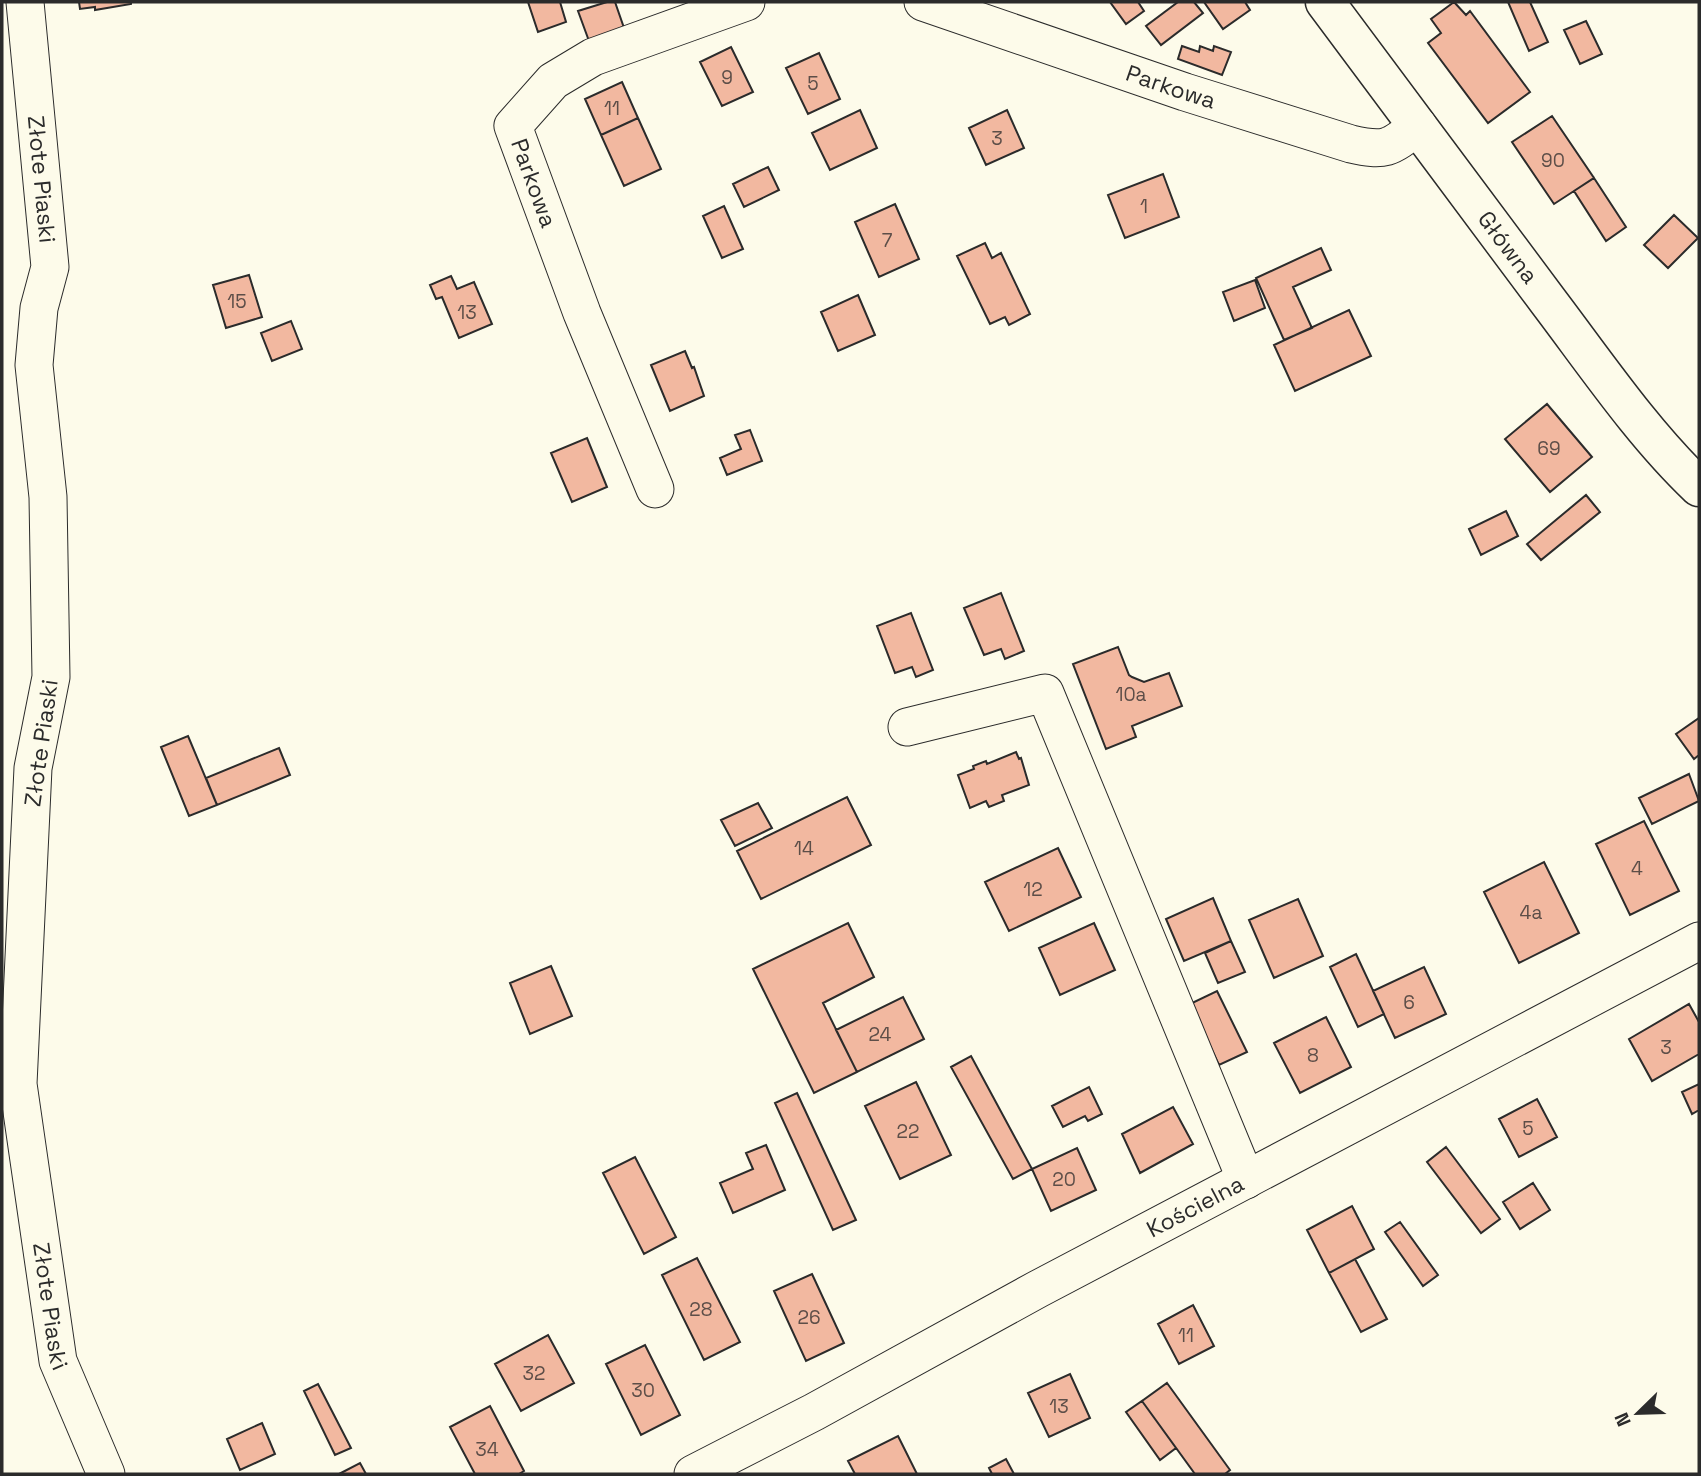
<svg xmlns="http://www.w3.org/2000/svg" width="1701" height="1476" font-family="'Space Grotesk',sans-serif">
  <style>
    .building { fill: #f2b8a0; stroke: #2b2b2b; stroke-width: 2 }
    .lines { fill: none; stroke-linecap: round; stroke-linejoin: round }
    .minor-casing { stroke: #2b2b2b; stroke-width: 39 }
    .major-casing { stroke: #2b2b2b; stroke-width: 41 }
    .minor { stroke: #fdfbea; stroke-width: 37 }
    .major { stroke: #fdfbea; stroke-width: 38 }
    .labels { text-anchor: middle; stroke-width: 5; stroke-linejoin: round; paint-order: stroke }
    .number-label { font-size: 19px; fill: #5d4e48 }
    .street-label { font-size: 23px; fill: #2b2b2b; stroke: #fdfbea }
  </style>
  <rect width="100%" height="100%" fill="#fdfbea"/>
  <path class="building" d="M79 2H131V4L95 10V7L80 9Z
    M528 2H560L566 22 538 32Z
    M607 2H615L624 28 589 41 578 11Z
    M1110 2H1138L1144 11 1126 24Z
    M1178 2H1194L1203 13 1161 45 1146 26Z
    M1204 2H1245L1250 10 1223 29Z
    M1454 2 1466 15 1470 11 1530 92 1488 123 1428 43 1441 33 1431 19Z
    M1508 2H1530L1548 42 1529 51Z
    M1586 21 1602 54 1580 64 1564 30Z
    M1182 46 1199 52 1200 46 1213 51 1214 46 1231 52 1222 75 1178 59Z
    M731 47 753 92 722 106 700 62Z
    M819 53 840 99 808 114 786 68Z
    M622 82 638 118 601 135 585 99Z
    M860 110 877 148 830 170 812 133Z
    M1007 110 1024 148 986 165 969 128Z
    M1552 116 1594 178 1554 204 1512 142Z
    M638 118 661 169 624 186 601 135Z
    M768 167 779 190 744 207 733 184Z
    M1163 174 1179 217 1125 238 1108 195Z
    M1594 178 1626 227 1606 241 1574 191Z
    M895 204 919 259 879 277 855 222Z
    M724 206 743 249 722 258 703 216Z
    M1674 215 1698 238 1668 268 1644 245Z
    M985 243 992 258 1001 253 1030 314 1009 325 1005 317 990 324 957 256Z
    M1321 248 1331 270 1293 287 1312 328 1284 340 1256 278Z
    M249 275 262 317 226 328 213 285Z
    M451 276 457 289 474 282 492 324 459 338 442 297 436 299 430 285Z
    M1255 280 1265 308 1234 321 1223 292Z
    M858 295 875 335 838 351 821 312Z
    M1349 310 1371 356 1295 391 1274 345Z
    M291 321 302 349 272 361 261 333Z
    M685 351 692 368 694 367 704 396 670 411 651 365Z
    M1547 404 1592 457 1550 492 1505 439Z
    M750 430 762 461 727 475 720 458 741 449 735 435Z
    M587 438 607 487 572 502 551 453Z
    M1586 495 1600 512 1541 560 1527 544Z
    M1506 511 1518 536 1481 555 1469 529Z
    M1001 593 1024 651 1005 659 1001 649 984 655 964 608Z
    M911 613 933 670 916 677 912 667 895 673 877 626Z
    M1118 647 1129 675 1132 677 1144 682 1169 673 1182 706 1132 726 1136 737 1106 749 1073 664Z
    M1699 718V755L1694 759 1676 734Z
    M188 736 217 805 189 816 161 747Z
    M279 748 290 775 217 805 206 778Z
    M1016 752 1019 759 1021 758 1029 785 1002 795 1004 801 989 807 986 801 970 808 958 775 974 769 973 766 986 761 987 764Z
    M1689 774 1699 801 1652 824 1639 798Z
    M847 797 871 845 761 899 737 851Z
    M758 803 772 828 735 846 721 820Z
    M1644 821 1679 891 1630 915 1596 844Z
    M1058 848 1081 897 1009 931 985 882Z
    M1544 862 1579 933 1519 963 1484 892Z
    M1213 898 1231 941 1184 961 1166 919Z
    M1298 899 1323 956 1274 978 1249 920Z
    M848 923 874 977 823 1003 857 1072 814 1093 753 969Z
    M1094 923 1115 970 1060 995 1039 948Z
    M1231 941 1245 972 1218 983 1205 953Z
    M1356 954 1384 1014 1358 1027 1330 967Z
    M551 966 572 1016 530 1034 510 983Z
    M1424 967 1446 1014 1395 1038 1373 991Z
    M1217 991 1247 1052 1219 1065 1190 1004Z
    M903 997 924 1039 857 1072 836 1030Z
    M1689 1004 1699 1022V1054L1652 1081 1629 1039Z
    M1326 1017 1351 1067 1300 1093 1274 1043Z
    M971 1056 1032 1169 1013 1179 951 1067Z
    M916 1082 951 1155 900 1179 865 1106Z
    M1699 1084V1110L1692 1114 1682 1092Z
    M1089 1087 1102 1114 1088 1121 1085 1116 1063 1127 1052 1106Z
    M797 1093 856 1220 833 1230 775 1103Z
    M1537 1099 1557 1137 1519 1157 1499 1119Z
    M1173 1107 1193 1144 1140 1173 1122 1134Z
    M766 1145 785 1190 733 1213 720 1183 753 1169 746 1153Z
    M1446 1147 1500 1219 1481 1233 1427 1162Z
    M1077 1148 1096 1190 1051 1211 1032 1169Z
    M635 1157 676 1237 644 1254 603 1173Z
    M1533 1183 1550 1210 1520 1229 1503 1202Z
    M1352 1206 1374 1249 1329 1273 1307 1230Z
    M1400 1222 1438 1275 1423 1286 1385 1232Z
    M697 1258 740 1342 704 1360 662 1275Z
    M1355 1259 1387 1319 1361 1332 1329 1273Z
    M812 1274 844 1343 806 1361 774 1291Z
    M1193 1305 1214 1346 1179 1364 1158 1324Z
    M548 1335 574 1383 521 1411 495 1364Z
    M645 1345 680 1415 641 1435 606 1364Z
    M1070 1374 1090 1418 1049 1437 1028 1393Z
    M1167 1383 1230 1470 1225 1474H1195L1142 1401Z
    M318 1384 351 1448 335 1455 304 1391Z
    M1142 1401 1176 1448 1160 1460 1126 1412Z
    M490 1406 524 1471 519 1474H475L450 1427Z
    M262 1423 275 1454 240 1470 227 1439Z
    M898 1436 917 1474H855L848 1461Z
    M1006 1459 1014 1474H992L989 1468Z
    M360 1463 366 1474H339Z"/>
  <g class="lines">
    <defs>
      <g id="minor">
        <path id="s1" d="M25 2 50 267 39 308 34 365 48 497 51 677 33 768 18 1084 58 1361 106 1474"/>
        <path id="s2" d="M923 2 1185 92 1351 144C1386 152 1390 148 1418 126"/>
        <path d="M655 489 582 313 513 126 553 81 593 57 746 2"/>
        <path d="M907 727 1045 693 1246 1180"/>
        <path id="s3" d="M693 1474 814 1412 1038 1289 1699 941"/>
      </g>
      <g id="major">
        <path id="s4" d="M1325 2C1399 102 1474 201 1548 301 1595 363 1643 434 1699 487"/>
      </g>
    </defs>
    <use href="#minor" class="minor-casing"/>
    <use href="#major" class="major-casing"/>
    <use href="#minor" class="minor"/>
    <use href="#major" class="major"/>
  </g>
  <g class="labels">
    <g class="number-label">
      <text x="727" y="84">9</text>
      <text x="813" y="90">5</text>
      <text x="612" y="115">11</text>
      <text x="997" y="145">3</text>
      <text x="1553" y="167">90</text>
      <text x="1144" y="213">1</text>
      <text x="887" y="247">7</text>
      <text x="237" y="308">15</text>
      <text x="467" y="319">13</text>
      <text x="1549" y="455">69</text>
      <text x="1131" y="701">10a</text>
      <text x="804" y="855">14</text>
      <text x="1637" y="875">4</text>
      <text x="1033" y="896">12</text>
      <text x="1531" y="919">4a</text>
      <text x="1409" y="1009">6</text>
      <text x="880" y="1041">24</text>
      <text x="1666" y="1054">3</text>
      <text x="1313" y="1062">8</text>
      <text x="1528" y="1135">5</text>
      <text x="908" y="1138">22</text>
      <text x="1064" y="1186">20</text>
      <text x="701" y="1316">28</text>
      <text x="809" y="1324">26</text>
      <text x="1186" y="1342">11</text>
      <text x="534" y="1380">32</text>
      <text x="643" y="1397">30</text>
      <text x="1059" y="1413">13</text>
      <text x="487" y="1456">34</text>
    </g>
    <g class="street-label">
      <text dy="8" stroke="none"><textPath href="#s2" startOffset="262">Parkowa</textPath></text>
      <text dy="8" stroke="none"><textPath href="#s1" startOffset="178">Złote Piaski</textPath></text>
      <text transform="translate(534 183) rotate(70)" y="8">Parkowa</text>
      <text dy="8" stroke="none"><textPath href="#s4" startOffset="306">Główna</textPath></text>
      <text transform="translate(41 743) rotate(-82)" y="8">Złote Piaski</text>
      <text dy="8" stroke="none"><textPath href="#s3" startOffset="569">Kościelna</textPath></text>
      <text dy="8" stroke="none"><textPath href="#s1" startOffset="1312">Złote Piaski</textPath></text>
    </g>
  </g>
  <rect width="1701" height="1476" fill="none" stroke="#2b2b2b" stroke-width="7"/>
  <g transform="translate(1638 1413) rotate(247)" stroke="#fdfbea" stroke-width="5" paint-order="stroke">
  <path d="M0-5L12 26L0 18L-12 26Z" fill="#2b2b2b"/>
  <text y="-10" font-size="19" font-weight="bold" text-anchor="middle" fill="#2b2b2b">N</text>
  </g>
</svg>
